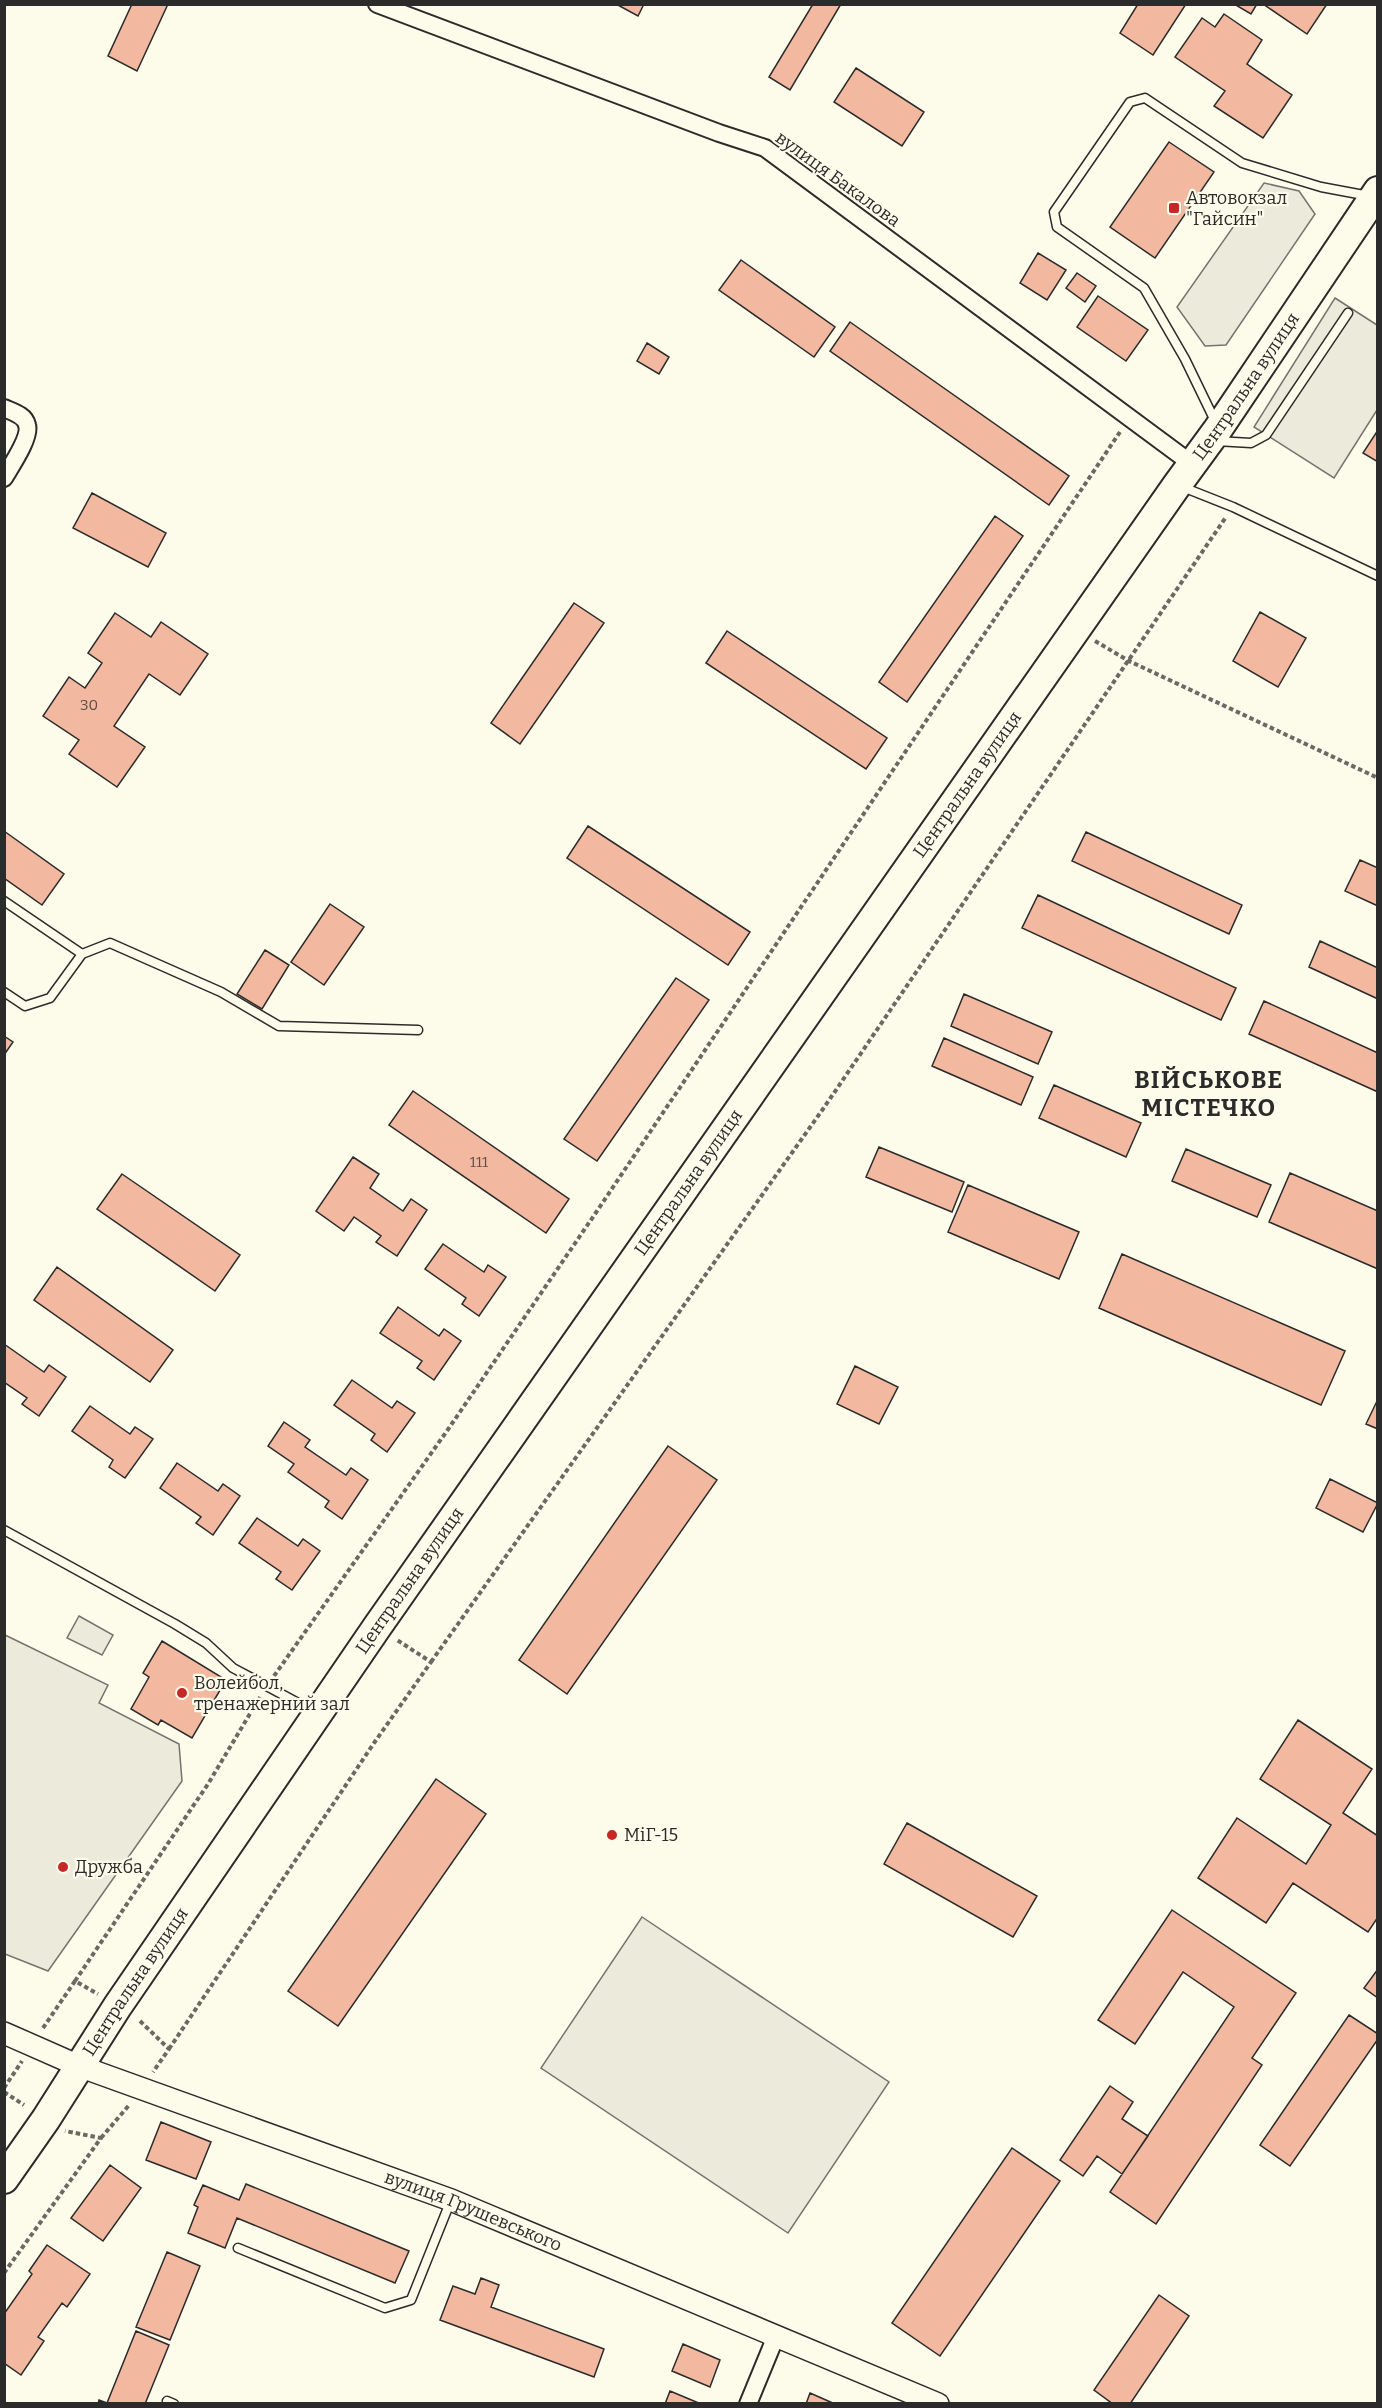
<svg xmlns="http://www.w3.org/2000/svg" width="1382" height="2408" font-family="Bitter,serif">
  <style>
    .green { fill: #ecebdb; stroke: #74746e; stroke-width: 1.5 }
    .parking { fill: #eceadb; stroke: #74746e; stroke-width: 1.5 }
    .building { fill: #f2b8a0; stroke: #2b2b2b; stroke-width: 1.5 }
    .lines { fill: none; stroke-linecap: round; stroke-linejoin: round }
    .service-casing { stroke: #2b2b2b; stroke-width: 11 }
    .minor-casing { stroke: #2b2b2b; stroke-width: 20 }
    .tertiary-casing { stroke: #2b2b2b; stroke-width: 24 }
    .trunk-casing { stroke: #2b2b2b; stroke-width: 32 }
    .path { stroke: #6a6964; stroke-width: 4; stroke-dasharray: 4.5 3; stroke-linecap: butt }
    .service { stroke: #fdfbea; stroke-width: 8 }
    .minor { stroke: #fdfbea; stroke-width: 16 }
    .tertiary { stroke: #fdfbea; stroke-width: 21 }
    .trunk { stroke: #fdfbea; stroke-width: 28 }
    .poi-dot { fill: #c62828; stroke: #fdfbea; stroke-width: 2 }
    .labels { text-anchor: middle; stroke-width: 4.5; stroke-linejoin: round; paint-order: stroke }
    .number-label { font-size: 15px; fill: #5d4e48 }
    .street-label { font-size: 18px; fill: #2b2b2b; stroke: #fdfbea }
    .poi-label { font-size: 18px; fill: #2b2b2b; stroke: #fdfbea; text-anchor: start }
    .district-label { font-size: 24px; font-weight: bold; letter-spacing: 1.5px; fill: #2b2b2b; stroke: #fdfbea }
  </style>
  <rect width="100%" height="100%" fill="#fdfbea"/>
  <path class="green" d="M1264 183 1299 191 1315 214 1226 345 1205 346 1177 307Z
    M79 1616 113 1635 102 1655 67 1638Z
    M5 1635 108 1685 99 1703 179 1744 182 1781 48 1971 5 1954Z
    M642 1917 889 2082 788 2233 541 2068Z"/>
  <path class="parking" d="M1335 298 1377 325V410L1334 478 1254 427Z"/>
  <path class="building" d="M132 4H168L137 71 108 56Z
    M616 4H644L638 16Z
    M813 4H841L790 90 769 77Z
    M1138 4H1186L1153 55 1120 33Z
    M1234 4H1257L1251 14Z
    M1263 4H1327L1307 34Z
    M1224 14 1262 40 1247 64 1292 95 1263 138 1214 106 1225 91 1175 57 1202 18 1215 27Z
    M856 68 924 112 902 146 834 102Z
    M1169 142 1214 172 1155 258 1110 227Z
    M1038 253 1066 270 1047 300 1020 283Z
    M741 260 835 327 814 357 719 290Z
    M1077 273 1096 286 1085 302 1066 288Z
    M1098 296 1148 330 1126 361 1077 327Z
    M850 322 1069 476 1049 505 830 351Z
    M647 343 669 357 659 374 637 361Z
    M1378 430V462L1363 453Z
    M92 493 166 533 148 567 73 528Z
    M995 516 1023 536 907 702 879 682Z
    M574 603 604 623 520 744 491 723Z
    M1260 612 1306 638 1278 687 1233 661Z
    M115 613 151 637 161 622 208 654 180 695 149 674 114 726 145 747 117 787 69 754 79 740 43 716 69 677 85 688 102 663 88 653Z
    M727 631 887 738 866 769 706 663Z
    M588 826 750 932 728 965 567 858Z
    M4 831 64 874 42 905 4 878Z
    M1086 832 1242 905 1229 934 1072 861Z
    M1360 860 1378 868V906L1345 891Z
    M1038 895 1236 988 1221 1020 1022 928Z
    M330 904 364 927 324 985 291 962Z
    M1320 941 1378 968V999L1309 967Z
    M265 950 289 965 262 1009 237 994Z
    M676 978 709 1000 597 1161 564 1139Z
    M964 994 1052 1032 1038 1064 951 1026Z
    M1264 1001 1378 1053V1092L1249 1034Z
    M4 1036 13 1042 4 1055Z
    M944 1038 1033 1077 1021 1105 932 1066Z
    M1054 1085 1141 1123 1126 1157 1039 1118Z
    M413 1091 569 1199 546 1233 389 1125Z
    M879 1147 964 1182 952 1212 866 1177Z
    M1186 1149 1271 1185 1257 1217 1172 1181Z
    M353 1157 379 1174 370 1188 403 1211 411 1199 427 1210 397 1256 376 1242 381 1236 354 1217 344 1231 316 1211Z
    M1290 1173 1378 1211V1269L1269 1222Z
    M122 1174 240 1255 215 1291 97 1209Z
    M968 1185 1079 1232 1059 1279 948 1232Z
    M443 1244 484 1272 488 1265 506 1277 479 1316 462 1304 466 1298 425 1269Z
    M1122 1254 1345 1351 1321 1405 1099 1308Z
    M57 1267 173 1350 150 1382 34 1300Z
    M398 1307 439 1336 444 1329 461 1341 434 1380 417 1368 422 1361 380 1333Z
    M4 1344 44 1372 49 1365 66 1377 39 1416 22 1404 27 1398 4 1382Z
    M855 1366 898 1387 879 1424 837 1404Z
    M352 1380 392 1408 397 1401 415 1413 387 1452 371 1440 375 1434 334 1405Z
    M1378 1399V1429L1366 1424Z
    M90 1406 130 1434 135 1427 153 1439 125 1478 109 1467 113 1460 72 1431Z
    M284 1422 310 1440 305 1447 346 1475 351 1468 368 1480 342 1519 325 1507 329 1501 288 1472 294 1464 268 1446Z
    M668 1446 717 1480 567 1694 519 1660Z
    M177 1463 218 1491 223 1484 240 1496 213 1535 196 1523 201 1517 160 1488Z
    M1330 1479 1378 1503 1363 1532 1316 1508Z
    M257 1518 298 1546 303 1539 320 1551 292 1590 276 1579 281 1572 239 1543Z
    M162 1641 226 1680 192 1738 161 1720 158 1725 131 1709 149 1677 143 1673Z
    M1298 1720 1372 1769 1343 1813 1378 1836V1917L1368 1932 1293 1883 1266 1923 1198 1878 1237 1818 1306 1864 1331 1825 1260 1779Z
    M436 1779 486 1814 338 2026 288 1991Z
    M907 1823 1037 1896 1013 1937 884 1864Z
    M1172 1910 1296 1993 1252 2058 1262 2065 1156 2224 1110 2192 1234 2007 1183 1972 1135 2044 1098 2020Z
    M1378 1969V1998L1364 1988Z
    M1349 2015 1378 2034V2039L1290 2166 1260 2145Z
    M1110 2086 1133 2102 1122 2119 1148 2136 1122 2174 1097 2156 1083 2176 1060 2160Z
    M161 2122 211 2142 196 2179 146 2160Z
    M1012 2148 1060 2181 940 2356 892 2323Z
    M110 2165 141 2188 103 2241 71 2218Z
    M246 2184 409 2251 395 2283 237 2218 225 2248 188 2233 198 2207 194 2205 203 2185 239 2200Z
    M47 2245 90 2274 67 2307 62 2303 38 2337 44 2341 21 2375 4 2363V2314L32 2274 29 2271Z
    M167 2252 200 2266 170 2340 136 2327Z
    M481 2278 499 2285 491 2307 604 2349 594 2377 440 2320 453 2286 475 2294Z
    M1159 2295 1189 2316 1130 2404H1113L1094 2390Z
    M136 2331 169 2345 145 2404H98L99 2400 107 2403Z
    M683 2344 720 2360 710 2387 672 2371Z
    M670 2391 701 2404H665Z
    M810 2393 835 2404H806Z"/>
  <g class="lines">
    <defs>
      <path id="service" d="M1216 423 1185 359 1144 288 1057 227 1054 212 1130 102 1145 98 1242 163 1321 187 1369 196
        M1216 441 1251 443 1266 435 1348 313
        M1180 486 1233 507 1378 576
        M4 901 82 954
        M4 992 25 1006 50 998 82 954 110 943 221 992 279 1026 418 1030
        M4 1530 175 1624 206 1643 233 1668 315 1712
        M238 2248 385 2308 411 2300 451 2200
        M167 2401 174 2404"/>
      <path id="minor" d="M377 4 719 133 765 148 1192 464
        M4 408C13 412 25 415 27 425 31 437 11 466 4 478
        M748 2404 776 2336"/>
      <g id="tertiary">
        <path id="s1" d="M4 2033 79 2066 451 2200 938 2404"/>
      </g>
      <g id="trunk">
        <path id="s2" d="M4 2179 46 2119 117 2007 377 1627 1177 485 1218 429 1378 191"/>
      </g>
    </defs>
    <use href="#service" class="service-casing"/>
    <use href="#minor" class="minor-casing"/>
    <use href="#tertiary" class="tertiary-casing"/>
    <use href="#trunk" class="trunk-casing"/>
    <path class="path" d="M1095 641 1129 661 1378 778
      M431 1662 823 1109 1226 517
      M274 1676 449 1428 595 1214 1120 432
      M75 1981 208 1784 260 1697
      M140 2021 169 2049 153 2072
      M43 2028 75 1981 98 1994
      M169 2049 374 1743 431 1662 397 1640
      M4 2088 22 2061
      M4 2092 24 2105
      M101 2138 130 2104
      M4 2273 101 2138 65 2131"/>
    <use href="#service" class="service"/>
    <use href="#minor" class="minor"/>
    <use href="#tertiary" class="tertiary"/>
    <use href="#trunk" class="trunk"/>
  </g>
  <g class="poi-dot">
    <rect x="1168" y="202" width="12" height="12" rx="3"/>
    <circle cx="182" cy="1693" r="6"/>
    <circle cx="612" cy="1835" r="6"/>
    <circle cx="63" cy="1867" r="6"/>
  </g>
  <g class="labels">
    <g class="number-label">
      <text x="89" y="710">30</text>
      <text x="479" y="1167">111</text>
    </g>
    <g class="street-label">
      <text transform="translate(838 179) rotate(36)" y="6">вулиця Бакалова</text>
      <text dy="6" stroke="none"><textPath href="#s2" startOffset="2181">Центральна вулиця</textPath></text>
      <text dy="6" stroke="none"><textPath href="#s2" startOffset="1695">Центральна вулиця</textPath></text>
      <text dy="6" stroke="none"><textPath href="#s2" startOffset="1209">Центральна вулиця</textPath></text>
      <text dy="6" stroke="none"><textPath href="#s2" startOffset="723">Центральна вулиця</textPath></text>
      <text dy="6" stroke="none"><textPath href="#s2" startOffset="237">Центральна вулиця</textPath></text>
      <text dy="6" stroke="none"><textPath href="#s1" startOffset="502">вулиця Грушевського</textPath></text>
    </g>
    <g class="poi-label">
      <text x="1186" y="204">Автовокзал<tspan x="1186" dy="21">"Гайсин"</tspan></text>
      <text x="194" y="1689">Волейбол,<tspan x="194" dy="21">тренажерний зал</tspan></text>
      <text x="624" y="1841">МіГ-15</text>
      <text x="75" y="1873">Дружба</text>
    </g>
    <g class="district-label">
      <text x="1209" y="1088">ВІЙСЬКОВЕ<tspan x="1209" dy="28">МІСТЕЧКО</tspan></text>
    </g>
  </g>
  <rect width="1382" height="2408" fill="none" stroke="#2b2b2b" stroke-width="12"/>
</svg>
